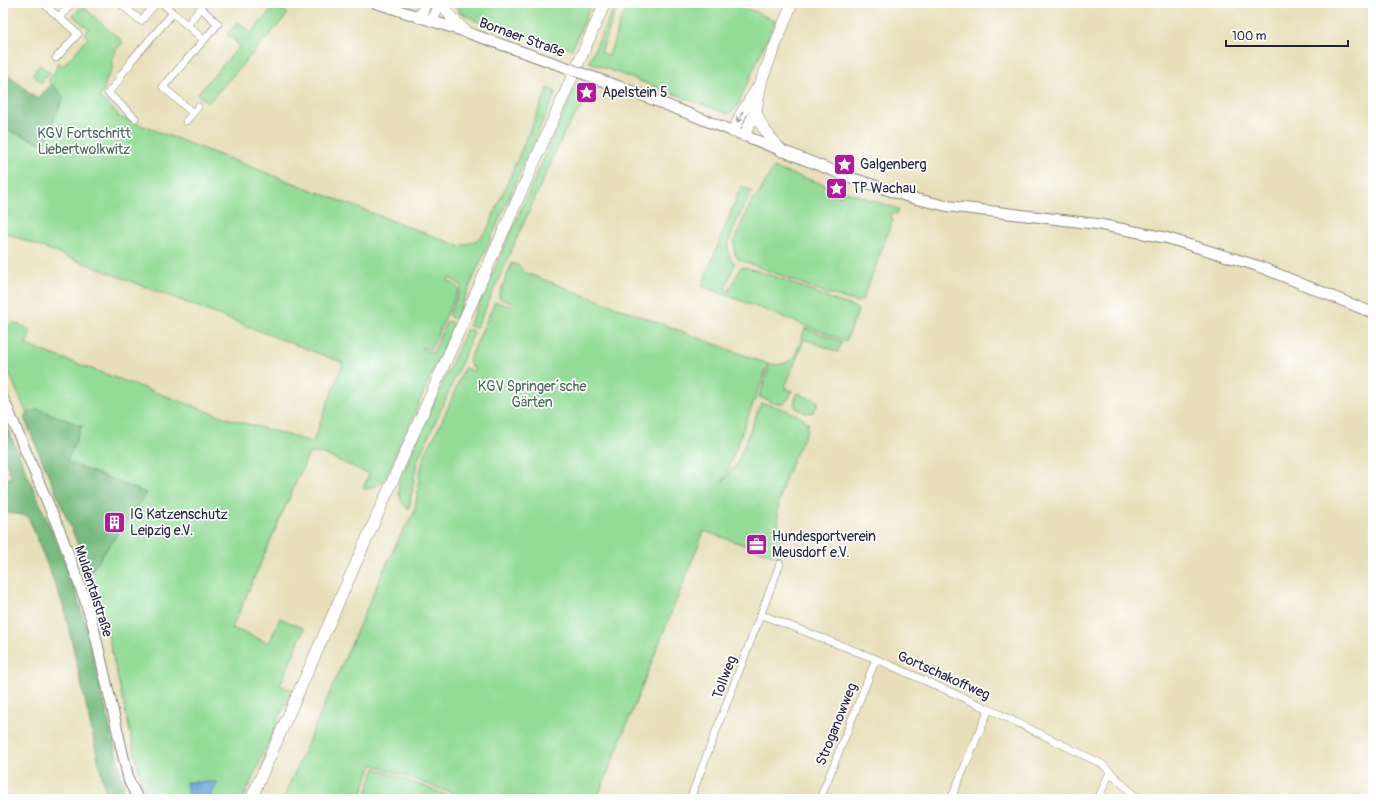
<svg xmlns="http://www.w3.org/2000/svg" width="1376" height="802" font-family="Pangolin,sans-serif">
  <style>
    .green { fill: #93db96; stroke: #5a7e68 }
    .forest { fill: #76bb7f; stroke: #4c6e5d }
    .water { fill: #6aa6db; stroke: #46648b }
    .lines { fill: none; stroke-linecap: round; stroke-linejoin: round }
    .minor-casing { stroke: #85807a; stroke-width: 8 }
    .secondary-casing { stroke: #85807a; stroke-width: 12 }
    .primary-casing { stroke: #85807a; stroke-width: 12 }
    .minor { stroke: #fff; stroke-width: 7 }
    .secondary { stroke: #fff; stroke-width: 10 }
    .primary { stroke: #fff; stroke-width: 11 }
    .secondary-bridge-casing { stroke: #85807a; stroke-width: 12; stroke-linecap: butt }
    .secondary-bridge { stroke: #fff; stroke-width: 10 }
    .oneway { stroke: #9c9ca7 }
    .labels { text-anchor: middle; stroke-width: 3.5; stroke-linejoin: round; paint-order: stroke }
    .street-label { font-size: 14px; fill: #22223b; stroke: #fff }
    .poi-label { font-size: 14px; fill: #22223b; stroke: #fff; text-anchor: start }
    .park-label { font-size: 14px; fill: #4a635b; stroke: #fff }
  </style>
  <rect width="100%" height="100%" fill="#fff"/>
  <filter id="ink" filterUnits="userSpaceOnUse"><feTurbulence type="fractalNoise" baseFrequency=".025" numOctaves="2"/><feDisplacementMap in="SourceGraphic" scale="8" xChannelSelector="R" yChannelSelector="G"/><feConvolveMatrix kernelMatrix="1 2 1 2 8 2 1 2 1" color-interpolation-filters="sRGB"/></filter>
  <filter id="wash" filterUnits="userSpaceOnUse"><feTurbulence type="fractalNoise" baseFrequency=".012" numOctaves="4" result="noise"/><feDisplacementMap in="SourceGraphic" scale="16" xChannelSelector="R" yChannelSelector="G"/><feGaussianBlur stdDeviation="0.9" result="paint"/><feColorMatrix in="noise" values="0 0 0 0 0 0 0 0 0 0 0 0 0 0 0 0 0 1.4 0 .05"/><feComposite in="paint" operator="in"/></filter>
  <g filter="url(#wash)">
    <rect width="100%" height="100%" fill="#e8dfba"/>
    <path class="green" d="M455 3H592L572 49 489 28 460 12Z
      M616 3H623L614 15 601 52 609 56 622 17 633 3H728L754 11 775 21 736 109 728 114 589 62Z
      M276 4 288 14 208 103 197 94 240 46 227 34 238 22 251 33Z
      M82 6 123 42 116 50 112 61V69L107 78 103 92 99 97 118 114 117 116 459 246C471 244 479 240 487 230L548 88 556 92 455 319 450 317 449 315 462 285 449 278 448 281 457 286 458 290 431 349H429L423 347 422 349 433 353 446 323 448 321 454 324 385 479C379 485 375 487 366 489L363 488 369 474 324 454 309 453 232 628 269 643 280 618 304 629 280 685 292 690 243 799H149L142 785 104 617 90 573 146 493 67 462 38 409 27 414 3 359V327L15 323 31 330 26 345 226 418 313 442 343 363 3 232V128L43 144 63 96 48 81 54 74 58 62 63 66 88 38 84 34 89 29 73 16Z
      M40 65 50 73 41 83 32 74Z
      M577 84 596 91 574 117 565 131 478 325 475 328 469 326Z
      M773 168 829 186 827 191 841 197 844 191 899 209 897 214 893 213 891 217 893 220 863 299 857 302 823 292 738 259 735 254 734 240 753 198 759 194Z
      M741 186 752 191C745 205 728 235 728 249 728 255 731 260 735 263L725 290 729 291 741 267H743C781 276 817 295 854 307L857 309 858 311 846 341 702 286Z
      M512 263 519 266 526 273 768 364 723 482 726 478H727L731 468 735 469 759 408 761 404C772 403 801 415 808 423V429C796 455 780 482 778 510 777 526 783 541 779 557L704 531 597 799H468L372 764 360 799H283L384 569 400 536 414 513 417 496 419 476 424 457 448 408 464 368 474 371 475 368 471 366 469 360 495 302 510 306 512 303 500 299 499 295Z
      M805 328 842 342 838 352 804 339 785 388 792 391C784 412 775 402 759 397L770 364C796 368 797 349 805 328Z
      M467 329 474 332 473 335 440 412 417 461 409 509C398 503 397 489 400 479Z
      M797 393 819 402 813 412 806 413 796 408 794 403Z
      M375 768 457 799H364Z"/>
    <path class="forest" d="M3 70 37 99 52 84 64 96 44 144 3 128Z
      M38 409 82 426 67 462 146 493 90 573 24 417 27 414Z
      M3 418 62 555 75 590 84 619 125 791 130 799H107L64 607 28 516 3 512V480L12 477 3 458Z"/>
    <path class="water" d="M186 782H218L209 799H192L188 794Z"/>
  </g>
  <g filter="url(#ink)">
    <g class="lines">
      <defs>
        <path id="minor" d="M45 3 44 4 78 34 56 58
          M120 3 141 21 156 3
          M173 13 204 40 163 87 193 113
          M59 17 72 3
          M187 25 201 8 218 24 204 40
          M135 118 108 93 120 79V76L130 64 131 61 173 13 162 3
          M186 121 198 107
          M762 615 876 659 989 709 1102 764 1138 799
          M690 799 780 564
          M820 799 876 659
          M951 799 989 709
          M1098 799 1110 772"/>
        <path id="secondary" d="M376 3 466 32 568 68
          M581 73 626 89 849 177 912 198 947 206 1097 224 1167 238 1258 266 1373 313
          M3 398 61 534 84 597 93 625 129 781 138 799"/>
        <path id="primary" d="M442 3 451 17 466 32
          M420 18 426 3
          M432 21 439 3
          M756 110C760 128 771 138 782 151
          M733 132 741 114 759 85
          M744 136 756 110 762 79 792 3
          M251 799 605 3"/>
      </defs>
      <use href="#minor" class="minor-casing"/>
      <use href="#secondary" class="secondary-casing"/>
      <use href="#primary" class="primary-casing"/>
      <use href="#minor" class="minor"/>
      <use href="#secondary" class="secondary"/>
      <use href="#primary" class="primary"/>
      <defs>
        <path id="secondary-bridge" d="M568 68 581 73"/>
      </defs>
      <use href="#secondary-bridge" class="secondary-bridge-casing"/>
      <use href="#secondary-bridge" class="secondary-bridge"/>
    </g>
    <defs><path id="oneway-shaft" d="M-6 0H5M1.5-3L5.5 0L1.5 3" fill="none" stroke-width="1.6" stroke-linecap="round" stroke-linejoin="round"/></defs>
    <use class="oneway" href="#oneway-shaft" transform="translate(740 117) rotate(116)"/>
  </g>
  <defs>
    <symbol id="sight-square" viewBox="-11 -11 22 22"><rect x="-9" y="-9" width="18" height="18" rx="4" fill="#b5179e" stroke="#fff"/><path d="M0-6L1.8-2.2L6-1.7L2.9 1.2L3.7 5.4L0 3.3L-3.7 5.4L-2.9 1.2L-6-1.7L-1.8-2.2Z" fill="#fff"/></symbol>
    <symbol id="building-square" viewBox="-11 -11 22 22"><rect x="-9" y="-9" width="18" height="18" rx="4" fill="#b5179e" stroke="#fff"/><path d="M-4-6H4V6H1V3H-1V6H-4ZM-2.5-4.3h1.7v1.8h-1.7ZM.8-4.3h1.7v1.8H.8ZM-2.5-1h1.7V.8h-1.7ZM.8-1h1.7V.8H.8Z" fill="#fff"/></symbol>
    <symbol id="office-square" viewBox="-11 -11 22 22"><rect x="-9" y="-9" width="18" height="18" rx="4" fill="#b5179e" stroke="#fff"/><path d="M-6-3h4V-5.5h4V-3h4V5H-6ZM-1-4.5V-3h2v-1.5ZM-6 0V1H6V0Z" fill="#fff"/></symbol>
  </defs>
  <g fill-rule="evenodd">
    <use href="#sight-square" x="574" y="80" width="25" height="25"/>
    <use href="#sight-square" x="832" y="152" width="25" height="25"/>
    <use href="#sight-square" x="824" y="176" width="25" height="25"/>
    <use href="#building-square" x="102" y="510" width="25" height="25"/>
    <use href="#office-square" x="744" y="532" width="25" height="25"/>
  </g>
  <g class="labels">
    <g class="street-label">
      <text transform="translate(522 37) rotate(20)" y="5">Bornaer Straße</text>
      <text transform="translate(94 591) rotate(72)" y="5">Muldentalstraße</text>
      <text transform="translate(944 675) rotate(24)" y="5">Gortschakoffweg</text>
      <text transform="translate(724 677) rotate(-69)" y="5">Tollweg</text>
      <text transform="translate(836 724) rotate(-68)" y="5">Stroganowweg</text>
    </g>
    <g class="poi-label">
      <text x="602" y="97">Apelstein 5</text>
      <text x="860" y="169">Galgenberg</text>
      <text x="852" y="193">TP Wachau</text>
      <text x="130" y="519">IG Katzenschutz<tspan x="130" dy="16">Leipzig e.V.</tspan></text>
      <text x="772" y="541">Hundesportverein<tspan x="772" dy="16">Meusdorf e.V.</tspan></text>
    </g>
    <g class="park-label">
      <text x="84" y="138">KGV Fortschritt<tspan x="84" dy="16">Liebertwolkwitz</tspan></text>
      <text x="532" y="391">KGV Springer´sche<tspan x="532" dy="16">Gärten</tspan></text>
    </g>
  </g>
  <rect width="1376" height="802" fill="none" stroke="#fff" stroke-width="16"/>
  <path d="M1226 40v6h122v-6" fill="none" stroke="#22223b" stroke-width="2"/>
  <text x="1232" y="40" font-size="12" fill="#22223b" stroke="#ffffff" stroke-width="3" paint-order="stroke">100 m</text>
</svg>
